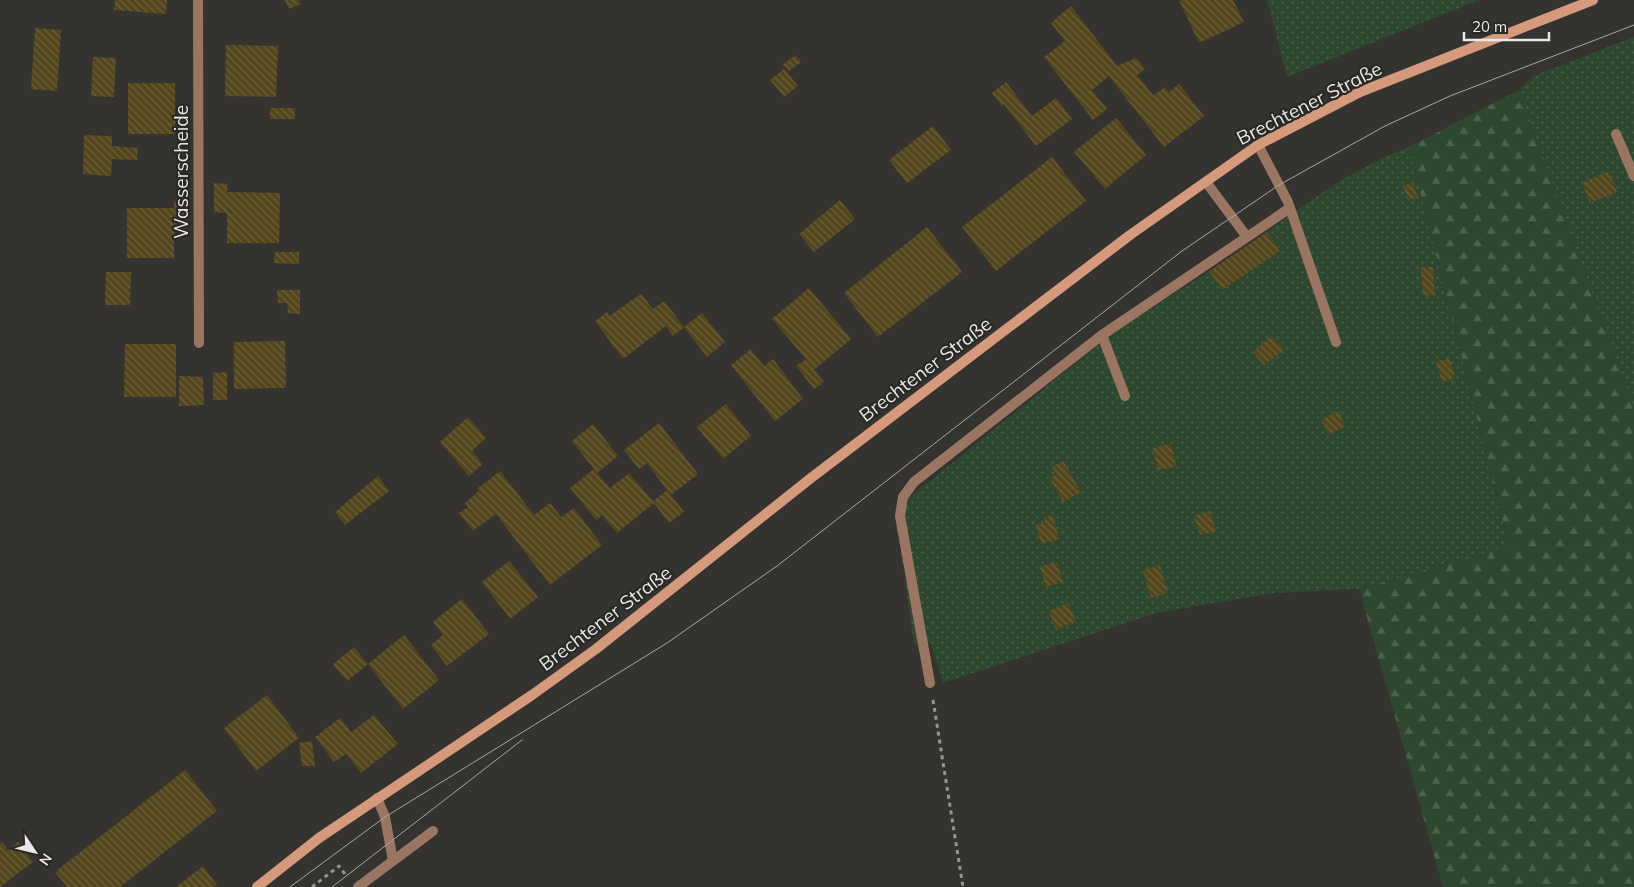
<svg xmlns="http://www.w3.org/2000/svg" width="1634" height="887" font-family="Mulish,sans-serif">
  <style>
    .grass { fill: url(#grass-dots) }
    .forest { fill: url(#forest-firs) }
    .building { fill: url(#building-back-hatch) }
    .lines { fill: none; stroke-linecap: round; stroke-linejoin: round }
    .path { stroke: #969592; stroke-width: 3; stroke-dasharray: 4 4; stroke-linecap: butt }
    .service { stroke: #9a7562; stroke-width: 10 }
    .minor { stroke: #9a7562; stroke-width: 10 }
    .secondary { stroke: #d59a7b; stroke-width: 10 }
    .tram { stroke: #a6a5a2; stroke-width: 1 }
    .labels { text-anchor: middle; stroke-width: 4.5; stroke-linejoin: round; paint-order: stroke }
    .street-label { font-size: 19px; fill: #e9e8e6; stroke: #2a2926 }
  </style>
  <defs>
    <pattern id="grass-dots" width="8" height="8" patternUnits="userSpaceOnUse" patternTransform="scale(1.25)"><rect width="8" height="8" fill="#2d482e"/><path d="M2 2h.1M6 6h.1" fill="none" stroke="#4b624c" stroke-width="1.8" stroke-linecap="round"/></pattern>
    <pattern id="forest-firs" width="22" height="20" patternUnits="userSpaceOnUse" patternTransform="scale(1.25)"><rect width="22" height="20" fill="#2d482e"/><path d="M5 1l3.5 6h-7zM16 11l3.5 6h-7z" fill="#4b624c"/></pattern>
    <pattern id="building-back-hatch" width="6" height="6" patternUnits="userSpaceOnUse" patternTransform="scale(1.25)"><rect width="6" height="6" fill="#53461c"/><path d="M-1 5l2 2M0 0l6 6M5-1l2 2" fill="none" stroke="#6c613d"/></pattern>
  </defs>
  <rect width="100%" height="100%" fill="#343330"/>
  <path class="grass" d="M1267 0H1479L1287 77Z
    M1634 37V409L1519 90 1533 76Z
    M1409 147 1509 547 1359 589 1274 593 1156 613 943 683 931 644 914 645 895 509 1113 333 1209 271 1222 290 1280 251 1267 232C1310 200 1358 166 1409 147Z"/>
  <path class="forest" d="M1519 90 1634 409V887H1443L1359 589 1509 546 1409 147Z"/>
  <path class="building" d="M115 0H167L166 14 114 10Z
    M285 0H299L301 4 289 9Z
    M1179 0H1233L1244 22 1199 43Z
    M1071 6 1117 66 1136 58 1145 69 1137 75 1153 95 1165 87 1169 92 1179 84 1204 116 1164 147 1109 76 1092 90 1107 109 1093 120 1044 57 1065 41 1051 23Z
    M35 28 61 30 57 91 31 89Z
    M226 45 278 46 276 97 225 96Z
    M796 55 801 62 789 71 783 64Z
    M93 57 116 58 114 97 91 96Z
    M784 69 798 86 784 97 770 80Z
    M1006 82 1032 116 1056 98 1072 119 1036 146 1004 104 1002 106 992 93Z
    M128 83H175V134H128Z
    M270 108H295V119H270Z
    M1116 118 1146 155 1105 189 1074 152Z
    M933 126 951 150 907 183 889 160Z
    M84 135 112 136V146L138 148 137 160 112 159 111 176 83 174Z
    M1052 157 1086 201 996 271 962 227Z
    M1609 171 1617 192 1590 203 1582 183Z
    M214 183 228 184 227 192 280 193 279 243H227V213L214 212Z
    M1413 183 1418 197 1409 200 1403 186Z
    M840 200 855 219 814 252 799 234Z
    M174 201H186V230H174V258H127V208H174Z
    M927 227 962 272 878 337 844 293Z
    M1267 232 1280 251 1222 290 1209 271Z
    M275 252H299V264L274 263Z
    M1421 267H1433L1435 295 1423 296Z
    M106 272H131L130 305H105Z
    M809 288 851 339 814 370 824 382 814 389 796 366 806 359 772 319Z
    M277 290H300V314L288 313 287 303H278Z
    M641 294 653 309 664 301 684 327 673 336 666 326 623 359 595 321 607 312 609 316Z
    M702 313 725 342 707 357 684 327Z
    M1272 336 1284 350 1264 365 1253 352Z
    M285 341 286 388 234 389V342Z
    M125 344H176V397H124Z
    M751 349 764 366 773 359 803 399 775 421 731 365Z
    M1450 358 1455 378 1442 382 1436 362Z
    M227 372V400H213V373Z
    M179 376 203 377 204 405 179 406Z
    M726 404 751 436 723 459 697 427Z
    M1339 411 1345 427 1328 434 1322 419Z
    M468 417 486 438 472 451 483 464 469 476 440 442Z
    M659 423 698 474 671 495 684 512 669 523 654 503 617 533 602 515 596 520 570 488 594 469 572 441 593 424 618 456 597 473 610 488 629 473 653 501 667 490 647 463 639 469 624 450Z
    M1171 444 1176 466 1158 470 1153 448Z
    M1063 461 1081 492 1063 502 1050 478 1057 474 1052 467Z
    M500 471 534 515 550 503 561 517 574 508 602 545 550 585 496 514 473 531 459 513 468 507 465 503 479 491 477 489Z
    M378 476 389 491 345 525 335 512Z
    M1210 511 1216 531 1200 535 1194 516Z
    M1053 515 1059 539 1041 544 1036 525 1045 523 1044 517Z
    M509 561 538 597 510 619 482 582Z
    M1057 562 1063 582 1046 587 1040 567Z
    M1160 565 1168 593 1151 598 1143 570Z
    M462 599 489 634 447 666 431 645 443 635 433 622Z
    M1068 603 1076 621 1056 630 1049 611Z
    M404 635 439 680 403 709 368 664 347 681 333 664 354 647 368 664Z
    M267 695 299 738 256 771 224 728Z
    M374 715 398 744 361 773 346 754 334 762 315 737 340 718 351 732Z
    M312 741 315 766H302L299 743Z
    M185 770 217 811 120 887H67L55 872Z
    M2 842 8 850 18 842 33 862 0 887V844Z
    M203 866 217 885 214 887H176Z"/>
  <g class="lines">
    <path class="path" d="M933 700 963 887
      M312 887 339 866 345 874"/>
    <path class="service" d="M1616 134 1634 176
      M1258 145 1288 202 1336 342
      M1206 182 1247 237
      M1102 335 1125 396
      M930 683 900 516 903 497 914 482 1102 335 1290 208"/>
    <path class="minor" d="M198 0 199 343
      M377 798 385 817 393 861
      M358 887 433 831"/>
    <path class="secondary" d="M257 887 319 838 532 695 596 649 811 478 1130 235 1258 145 1360 92 1593 0"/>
    <path class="tram" d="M290 887 385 817 667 643 777 566 1182 251 1279 185 1385 126 1450 96 1634 25
      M332 887 522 740"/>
  </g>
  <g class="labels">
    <g class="street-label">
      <text transform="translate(1309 103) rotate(-27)" y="7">Brechtener Straße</text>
      <text transform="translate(181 172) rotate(-90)" y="7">Wasserscheide</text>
      <text transform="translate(925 369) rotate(-37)" y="7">Brechtener Straße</text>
      <text transform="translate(605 618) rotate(-37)" y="7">Brechtener Straße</text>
    </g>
  </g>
  <g transform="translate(35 852) rotate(125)" stroke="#2a2926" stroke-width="4" paint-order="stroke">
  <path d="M0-4L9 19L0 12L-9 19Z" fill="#e9e8e6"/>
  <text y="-8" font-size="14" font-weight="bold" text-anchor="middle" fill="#e9e8e6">N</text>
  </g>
  <path d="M1464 32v8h85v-8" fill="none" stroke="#e9e8e6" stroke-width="2.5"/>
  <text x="1472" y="32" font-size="15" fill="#e9e8e6" stroke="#2a2926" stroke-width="4" paint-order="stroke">20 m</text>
</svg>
